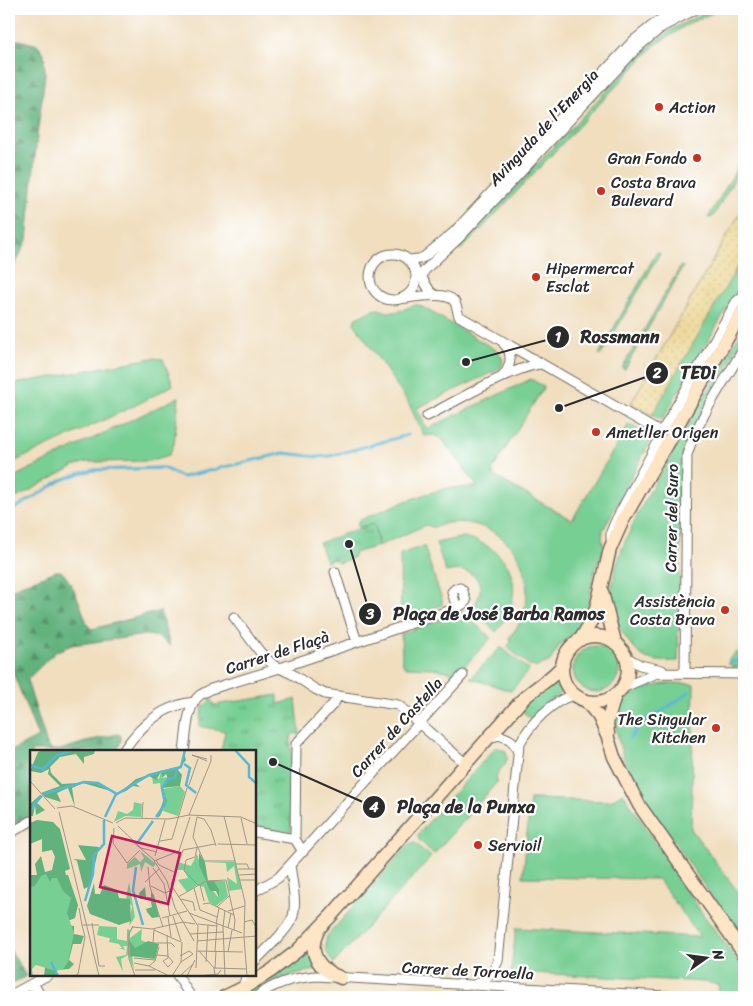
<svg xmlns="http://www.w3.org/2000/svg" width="753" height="1006" font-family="Sriracha,sans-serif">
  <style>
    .grass { fill: #78cf94; stroke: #527d60 }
    .forest { fill: url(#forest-firs); stroke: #466e54 }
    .sand { fill: url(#sand-dots); stroke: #8c8264 }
    .park { fill: url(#park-tufts); stroke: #527d60 }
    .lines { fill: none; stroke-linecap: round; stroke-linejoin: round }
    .stream { stroke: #56b8d5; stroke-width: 3 }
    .street-casing { stroke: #706a5f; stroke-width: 11 }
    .secondary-casing { stroke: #706a5f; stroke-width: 15 }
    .street { stroke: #fff; stroke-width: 9 }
    .secondary { stroke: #fee5c5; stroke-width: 12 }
    .poi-dot { fill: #c8321e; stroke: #fff; stroke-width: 2 }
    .labels { text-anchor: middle; stroke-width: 4.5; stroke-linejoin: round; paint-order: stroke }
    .poi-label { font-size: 16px; fill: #2b2b2b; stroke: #fff; text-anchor: start }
    .street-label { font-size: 16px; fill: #2b2b2b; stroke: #fff }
    .inset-river { fill: none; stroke: #56b8d5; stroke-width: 2.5 }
    .inset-road { fill: none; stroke: #a19684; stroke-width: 1 }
    .view { fill: #c2185b; fill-opacity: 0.15; stroke: #c2185b; stroke-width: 2.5 }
    .inset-edge { fill: none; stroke: #2b2b2b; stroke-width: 2.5 }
    .leader { fill: none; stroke: #2b2b2b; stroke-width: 2 }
    .callout-dot { fill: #2b2b2b; stroke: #fff; stroke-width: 2 }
    .mark-label { font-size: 15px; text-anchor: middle; font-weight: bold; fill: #fff }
    .callout-label { font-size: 18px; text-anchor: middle; font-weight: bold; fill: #2b2b2b; stroke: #fff; stroke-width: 4.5; stroke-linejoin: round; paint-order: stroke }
  </style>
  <defs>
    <pattern id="forest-firs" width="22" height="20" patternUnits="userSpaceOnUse" patternTransform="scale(1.25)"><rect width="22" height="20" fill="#62b27e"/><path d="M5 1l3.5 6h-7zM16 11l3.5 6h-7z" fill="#519167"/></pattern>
    <pattern id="sand-dots" width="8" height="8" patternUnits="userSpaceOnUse" patternTransform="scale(1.25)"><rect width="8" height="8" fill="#eeda9e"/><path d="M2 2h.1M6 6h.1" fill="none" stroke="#cb8" stroke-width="1.8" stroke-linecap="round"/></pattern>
    <pattern id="park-tufts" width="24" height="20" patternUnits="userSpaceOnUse" patternTransform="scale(1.25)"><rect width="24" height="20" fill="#78cf94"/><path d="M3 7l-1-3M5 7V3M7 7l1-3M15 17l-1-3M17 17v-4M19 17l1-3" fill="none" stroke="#63a879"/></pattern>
  </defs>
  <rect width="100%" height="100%" fill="#fff"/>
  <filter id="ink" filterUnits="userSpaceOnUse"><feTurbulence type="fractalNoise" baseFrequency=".02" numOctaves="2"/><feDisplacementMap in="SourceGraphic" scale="10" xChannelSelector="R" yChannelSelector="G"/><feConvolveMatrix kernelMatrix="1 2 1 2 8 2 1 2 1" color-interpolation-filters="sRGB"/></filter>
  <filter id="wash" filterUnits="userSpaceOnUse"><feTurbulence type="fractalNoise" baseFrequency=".0096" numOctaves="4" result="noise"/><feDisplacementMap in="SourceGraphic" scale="20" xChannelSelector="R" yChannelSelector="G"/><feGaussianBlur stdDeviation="1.12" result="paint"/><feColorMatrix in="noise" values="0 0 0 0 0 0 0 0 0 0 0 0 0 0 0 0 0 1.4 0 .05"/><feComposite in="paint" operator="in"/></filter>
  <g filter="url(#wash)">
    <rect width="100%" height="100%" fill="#f0debf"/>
    <path class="grass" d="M712 9H721L690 23 655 45 471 240 460 250 458 247 648 47 672 29Z
      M744 156V162L713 217 708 218Z
      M657 252 660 254 601 355 599 354Z
      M744 255V283L741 284 662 420 652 415Z
      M681 266 683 267 625 369 622 368Z
      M415 305H419L498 351 503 360 501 367 495 371 417 408 427 429 531 379 544 387 492 470 494 476 572 520 629 424 652 438 603 530 602 539 604 548 594 571 586 616 579 627 559 646 550 661 535 668 533 664 531 667 507 647 512 641 509 638C515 630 522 622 524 612 535 573 514 533 473 524 465 522 455 522 447 523 443 524 436 528 432 527 430 527 428 525 426 525L378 546 375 527 372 524 358 528V521L395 505 426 494 449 488 478 487 442 439 435 435 424 436 408 402 354 323 355 319 370 311 378 309 388 312H397Z
      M744 327V337L695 424 685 443 682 454 678 661C651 662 642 661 626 638 618 625 611 611 611 595 613 551 653 485 676 446 699 406 721 367 744 327Z
      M152 358 163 359 173 385 134 406 9 464V385Z
      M179 397 174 444 169 455 149 461 87 462 74 466 9 502V479Z
      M464 537C514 549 529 592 496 632L471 609C492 586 474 564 446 572L436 543Z
      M424 546 442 600V605L401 619 400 554Z
      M463 612 491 638 457 674 434 668 404 667 402 659 401 634Z
      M573 669a23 23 0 1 1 46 0a23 23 0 1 1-46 0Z
      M501 647 529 670 511 691 470 678Z
      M735 653H744V667H732V665L728 664 729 659Z
      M556 680 561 694 552 699 531 719 521 710 531 698Z
      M674 683 694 684 691 829 744 900V940C724 917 707 889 689 863 670 835 649 808 632 778 625 765 612 727 617 713 624 690 654 685 674 683Z
      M496 747 506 751C512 768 493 767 497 782L434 854 419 840 418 834Z
      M623 793 699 909 744 969V996L718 993 719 985 706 982 511 972 516 928 700 937 658 879 523 877 530 799 610 801Z
      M410 843H415L431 857 334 963C326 954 324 947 327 936Z
      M310 949 319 970C304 971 289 975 275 981 262 986 254 997 239 997L291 964Z"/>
    <path class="forest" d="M9 39 19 40 38 45 44 53 45 75 37 136 27 240 16 263 9 270Z
      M56 571H61C75 585 81 608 88 626L92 629 160 611 170 646 159 637 146 635 72 645 57 651 49 658 28 679V684L48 748 52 750H60L92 740 118 734 121 736V741L117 751H31V815L9 827V752L38 737 9 662V592L18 586Z
      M9 948 26 976 9 985Z"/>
    <path class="sand" d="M744 206V255L652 415 631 403Z"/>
    <path class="park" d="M372 524 375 527 378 546 354 553V557L339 563 333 559 326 562 319 543Z
      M278 695V704L296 699 300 736 295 733 291 736V830L288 834 255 827V751H221L225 731 199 726 203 707 211 699 214 705Z"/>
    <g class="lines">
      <path class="stream" d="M9 512 62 480 78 474 94 470 162 468C170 469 175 476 183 477L284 453 318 457 330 456 408 435
        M731 662 744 659
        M630 738 642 722 667 708 689 692"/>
    </g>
  </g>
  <g filter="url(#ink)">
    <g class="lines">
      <defs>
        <path id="street" d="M370 277a23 23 0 1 1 46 0a23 23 0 1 1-46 0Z
          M408 260 419 259 424 257 453 233 633 41 658 21 678 9
          M435 295 430 291 422 278 424 271 430 265 459 238 638 47 662 27 696 9
          M399 299C411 298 445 290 454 301 457 305 457 311 459 316L656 430
          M502 377C511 367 514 353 503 343
          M427 416C453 403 516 365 542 364
          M656 430H661L665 426 736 302 744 295
          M611 540V532L616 520 659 440V435L656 430
          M335 572 357 642
          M234 617 260 652 273 665 292 674 315 689 325 694 398 705 466 764
          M626 657 640 665 662 670
          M685 672 687 455C698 418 725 381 744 348
          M622 688 657 673 744 674
          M489 739 498 735C509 738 515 741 518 753
          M123 751C140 726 163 705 194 702
          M184 751C187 734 186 706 200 695 203 693 208 691 211 689L280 668 457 608 462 605 466 601 463 591 460 588 455 589 452 592 457 608
          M255 832 295 839 303 852
          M9 834 31 821
          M295 839 296 744 334 703 338 696
          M255 891 278 878 290 865 463 675
          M255 961C265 950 289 930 293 916 297 903 292 880 290 865
          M177 975 191 997
          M33 983 41 997
          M476 984C488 979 493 973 498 961L519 745C529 725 553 699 575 695
          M242 989 247 975
          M9 996 48 975
          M256 997C274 983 293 978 316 976L683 997"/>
        <path id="secondary" d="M602 592 615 642
          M562 669a33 33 0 1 1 66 0a33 33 0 1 1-66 0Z
          M580 640 591 622 596 609 610 549 623 520 744 309
          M585 700 599 717 608 738 614 757 639 805 744 954
          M608 734 607 723 615 695
          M318 931C306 954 320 970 341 978
          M224 997 247 986 271 971 297 951 330 917 522 700C535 687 552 679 563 665"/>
      </defs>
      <use href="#street" class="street-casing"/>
      <use href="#secondary" class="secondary-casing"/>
      <use href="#street" class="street"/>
      <use href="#secondary" class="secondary"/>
    </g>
  </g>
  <g class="poi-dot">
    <circle cx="659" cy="107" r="5"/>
    <circle cx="697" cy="158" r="5"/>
    <circle cx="601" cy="191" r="5"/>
    <circle cx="536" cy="277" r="5"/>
    <circle cx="596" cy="432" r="5"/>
    <circle cx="725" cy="610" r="5"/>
    <circle cx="716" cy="728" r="5"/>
    <circle cx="478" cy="845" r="5"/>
  </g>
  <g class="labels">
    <g class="poi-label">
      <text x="669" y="113">Action</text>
      <text x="687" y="164" text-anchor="end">Gran Fondo</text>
      <text x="611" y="188">Costa Brava<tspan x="611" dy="18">Bulevard</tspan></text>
      <text x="546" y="274">Hipermercat<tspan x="546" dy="18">Esclat</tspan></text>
      <text x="606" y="438">Ametller Origen</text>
      <text x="715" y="607" text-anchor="end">Assistència<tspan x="715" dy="18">Costa Brava</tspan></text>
      <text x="706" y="725" text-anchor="end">The Singular<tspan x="706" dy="18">Kitchen</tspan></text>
      <text x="488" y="851">Servioil</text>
    </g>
    <g class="street-label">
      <text transform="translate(543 127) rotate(-47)" y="6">Avinguda de l'Energia</text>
      <text transform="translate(671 518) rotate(-89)" y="6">Carrer del Suro</text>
      <text transform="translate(277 652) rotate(-18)" y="6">Carrer de Flaçà</text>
      <text transform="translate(396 727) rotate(-48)" y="6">Carrer de Castella</text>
      <text transform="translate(468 970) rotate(3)" y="6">Carrer de Torroella</text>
    </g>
  </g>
  <g transform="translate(30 750)">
    <rect width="226" height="226" fill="#f0debf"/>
    <path d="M131 22 132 28 138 27 132 38 133 39 150 36 155 42 148 66 133 61 136 47 131 40 130 33 123 34 122 25 129 29ZM104 52 112 54 111 67 95 66 84 72 88 61 97 64 103 60ZM110 101 126 114 123 117 115 112 111 122 110 114 97 119V114L105 107 110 112 114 108ZM167 104 176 132 188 147 189 139 184 131H195L198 146 186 156 179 152 174 137 167 135 157 142 148 130 158 128 154 120H146L148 112 161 116ZM175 112H205L212 139 199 141 197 127 207 134 204 116 197 122 196 113ZM99 132 105 167 99 176 102 156 96 148ZM97 179 100 180V188L112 179 111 190 118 193 105 199 100 190 104 220 98 205 91 209 93 222 86 207 96 205 97 196H93L95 200 89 198H92L89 194 79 192 80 188 97 191Z" fill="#78cf94"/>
    <path d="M14 0H65L64 4 54 7V14L46 4 30 7 20 17 21 23 32 34 63 32 84 42 53 33 42 38 45 57 38 38 27 43 31 52 15 47 11 43 30 36 18 24 19 19 11 23 0 21 8 2ZM153 0 156 10 148 20 152 25 150 36 133 38 137 51 130 66 127 68 135 46 131 39 138 29 136 24 132 28 131 22 126 30 119 26 105 33 110 37 103 36 96 41 88 44 106 29 130 21 148 17 153 13ZM10 45 13 46 7 53 15 60 6 65 5 55 3 66H0V54ZM7 70 23 72 30 79 40 119 35 121 36 125H38L48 155 45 168 38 171 37 175 44 176V184L54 186 51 194H43L39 210 44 214 39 219 26 220 28 226H14L15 217 0 213V125H7L5 114 11 106 15 122 22 120 25 107 22 100 12 102V89L0 94V73ZM48 95 69 97 60 136 54 139 47 111 43 109 56 110ZM169 103 175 112 178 131H184L189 139V147L186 141H180L169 115ZM64 133 65 144H70L74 135 87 140 89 148 100 149 101 171 89 175 60 164 57 156ZM115 137 116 147H121V142L124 145 129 167 122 168 117 162 116 159 122 157 120 148 110 149 109 143ZM99 189 105 198 118 191 129 194 125 209 100 206Z" fill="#62b27e"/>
    <path d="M69 176 87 177V190L67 185Z" fill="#78cf94"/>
    <path d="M16 124 20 132 22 128H27L33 141 41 148 37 163 44 183 38 212 33 219 26 221 6 215 2 219 3 226H0V137L5 136 11 126Z" fill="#78cf94"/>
    <path class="inset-river" d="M205 0 219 15V27L227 34M154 14 160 18 156 35 166 43M0 15 13 19 26 6 42 0M13 44 54 32 68 33 87 44 119 25 151 17 155 0M0 61 11 46M75 67 86 44M126 67 135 54 132 38 138 29 145 28 147 20M108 92 123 71M106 117 103 140 113 175M55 151 63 124 64 105 74 94V70M21 212 28 226"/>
    <path class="inset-road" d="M177 11 162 5 177 9M0 31 25 59M159 35 168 9M27 58 42 56 83 73M29 62 69 226M159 65 211 67 227 74M194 66 215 152 214 187M167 67 163 87 174 111H205M167 67 174 69 181 80 186 96M112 68 113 52M211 68 217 94M86 73 95 68 139 69 159 65 181 11V5M88 76 111 98 127 102M84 78 83 93 97 113M102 91 123 109 137 131 145 158 164 191M130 91 142 89 157 38M188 94 227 95M167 98 165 107 156 110 154 121 168 135M153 100 141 135 168 176 166 218M153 100 185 94M125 106 135 70M126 110 129 115 144 122M124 111 149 101 160 67M97 113 110 100M206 114H217L219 119M118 117 120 137 133 177M123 118 134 134 140 166M208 119H227M209 125 227 124M210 130H227M226 130 227 151M115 132 129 119M170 135 174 151M121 136 135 143 142 140M164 138 170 160 187 167M148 147 176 131 196 130 205 170 204 180M151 149 163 152 165 161M173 154 179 153 204 165M187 157 199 146M49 158 52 175H69M198 161 215 156M159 163 212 183M143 166 151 191M138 167 141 187M132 168 157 161M214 172 222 170 227 179M62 173 69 216H75M168 174 187 176M186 174 189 158M103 177 122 179 153 172 165 174M198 178 201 163M124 179 123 193H141L145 197M101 180 103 176 98 186 99 209 105 226M124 180 151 192M160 184 193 182M214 187 217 226M167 191 227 186M129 197 125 211 119 216 139 226M167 201 213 202M169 201 184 218 185 226M185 201 187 174M198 202 202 180M127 205 138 206 143 212 138 217 133 211M150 206 159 201 163 204M104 208 125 210M133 211 138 208 137 185M151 212 152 192M176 212 178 175M104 213 119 216M184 218 217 219M185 218 186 201M105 220H125M45 226 48 224 55 187 52 175M142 226 151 212 163 204M150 226 163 214M157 226 165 210M168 226 188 224 191 220M195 226 193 177 195 160"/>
    <path class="view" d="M82 86 150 103 138 154 70 137Z"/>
    <rect width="226" height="226" class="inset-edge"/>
  </g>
  <path class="leader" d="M466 362L558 337M559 408L657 373M349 544L370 614M273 762L374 807"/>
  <g class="callout-dot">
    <circle cx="466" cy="362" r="5"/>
    <circle cx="559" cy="408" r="5"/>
    <circle cx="349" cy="544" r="5"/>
    <circle cx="273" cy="762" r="5"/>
    <circle cx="558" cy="337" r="12"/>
    <circle cx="657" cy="373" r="12"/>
    <circle cx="370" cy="614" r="12"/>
    <circle cx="374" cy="807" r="12"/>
  </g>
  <g class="mark-label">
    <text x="558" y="342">1</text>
    <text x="657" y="378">2</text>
    <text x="370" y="619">3</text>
    <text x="374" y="812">4</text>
  </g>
  <g class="callout-label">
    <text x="620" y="343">Rossmann</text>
    <text x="698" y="379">TEDi</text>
    <text x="499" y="620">Plaça de José Barba Ramos</text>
    <text x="466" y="813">Plaça de la Punxa</text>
  </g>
  <rect width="753" height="1006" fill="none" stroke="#fff" stroke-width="30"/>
  <g transform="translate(706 958) rotate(76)" stroke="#ffffff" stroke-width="4" paint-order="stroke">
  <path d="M0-4L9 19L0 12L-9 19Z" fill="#2b2b2b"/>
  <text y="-8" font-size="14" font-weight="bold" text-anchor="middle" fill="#2b2b2b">N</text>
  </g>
</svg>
